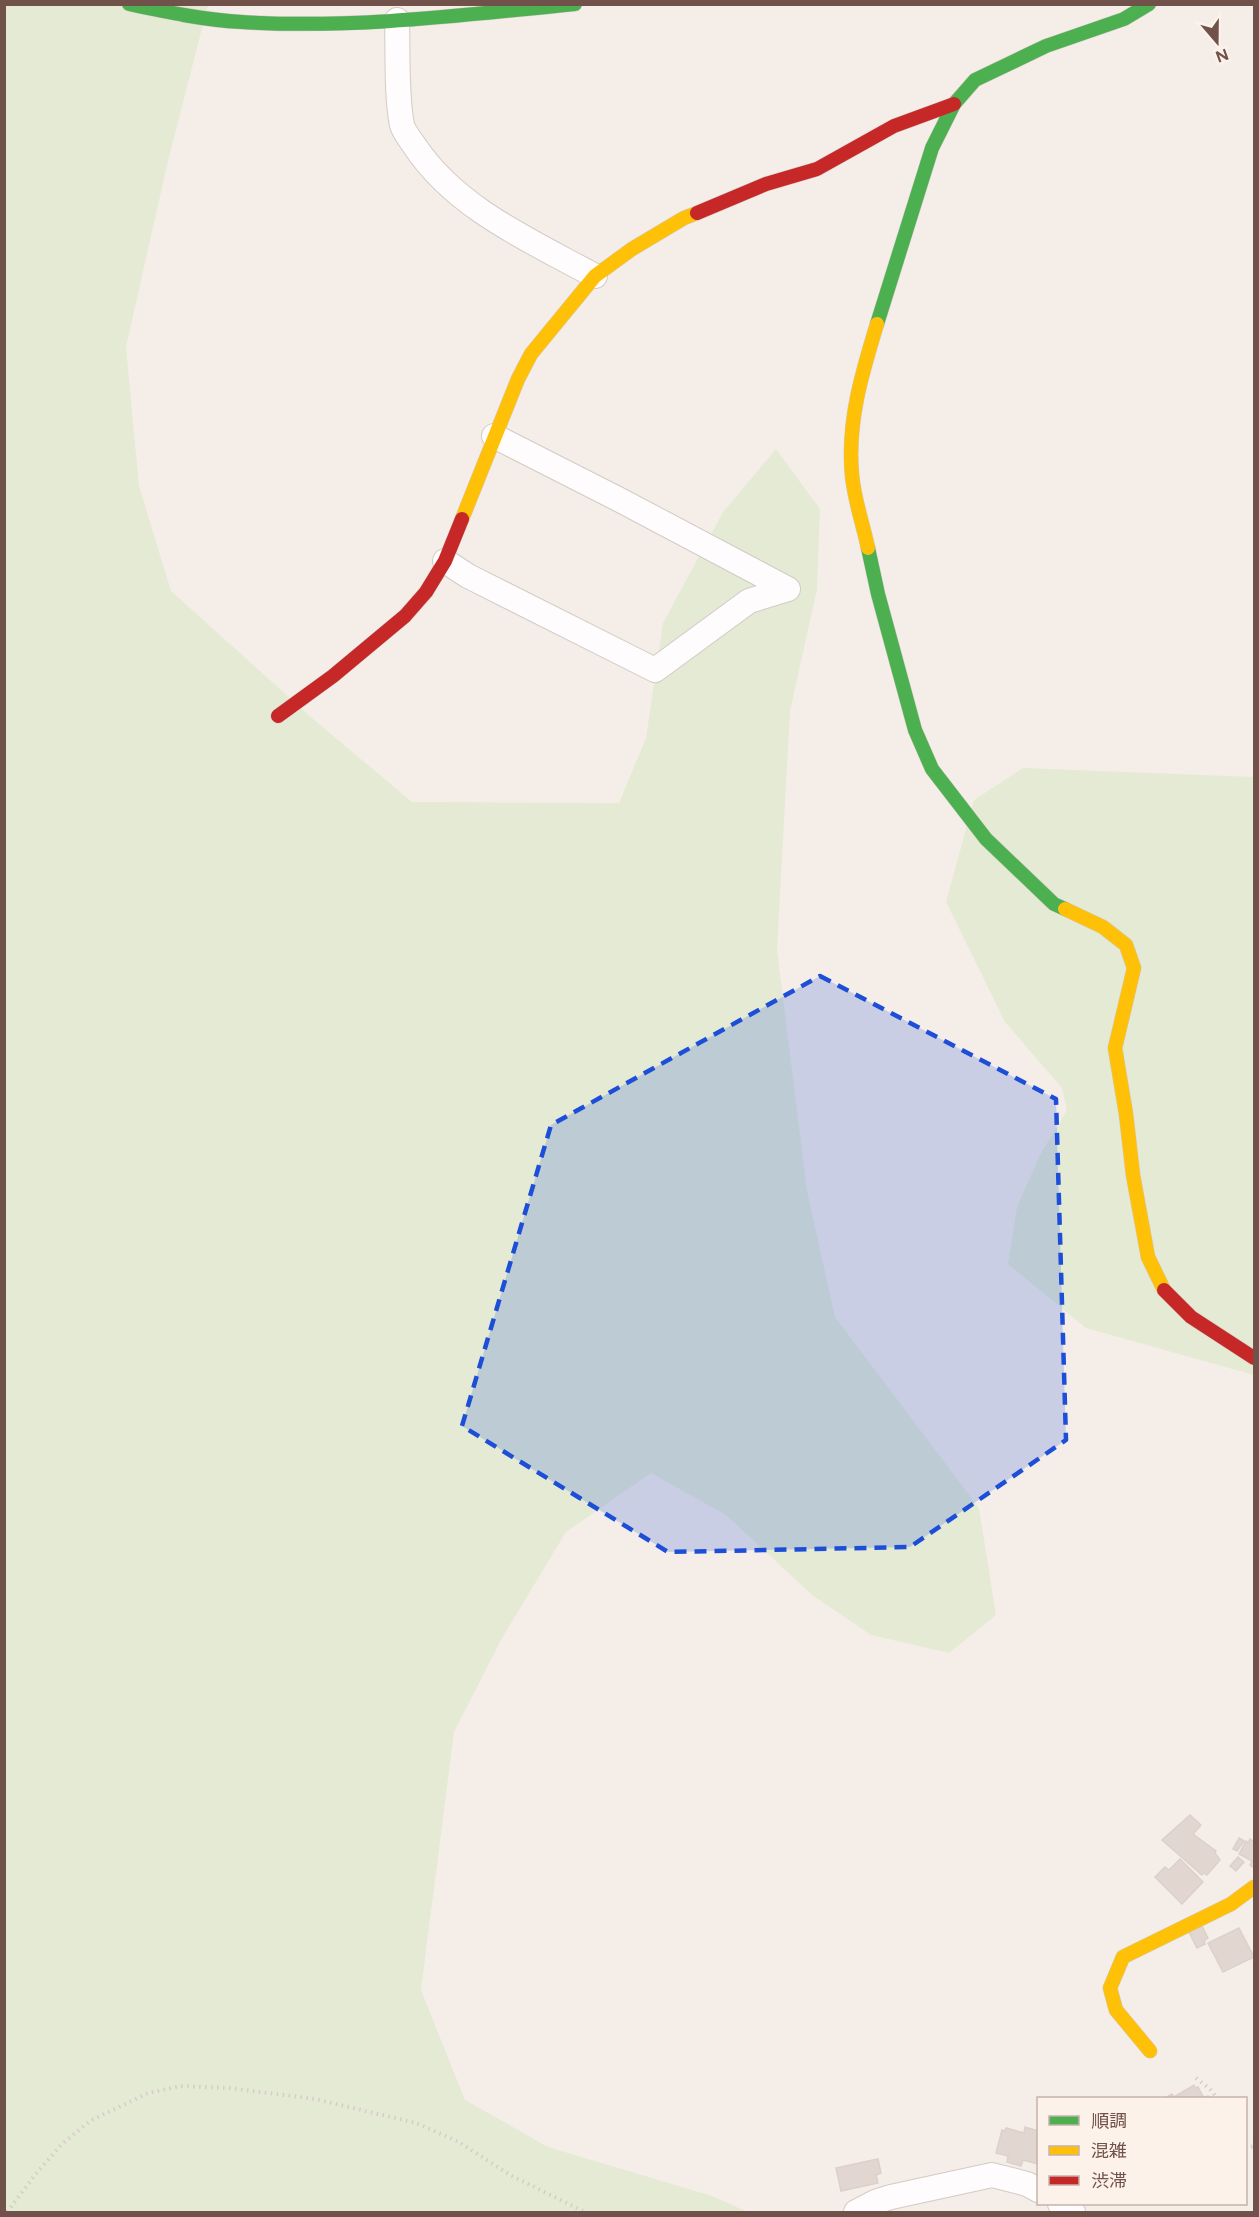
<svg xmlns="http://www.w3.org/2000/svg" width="1259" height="2217" font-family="Figtree,'Noto Sans JP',sans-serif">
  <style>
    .green { fill: #e5ead4 }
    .building { fill: #e1d6d0; stroke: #ddd0cb; stroke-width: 1.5 }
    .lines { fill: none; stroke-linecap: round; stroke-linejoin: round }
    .street-casing { stroke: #d4cac6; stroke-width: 26 }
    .fast-casing { stroke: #d4c9c5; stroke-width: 15 }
    .slow-casing { stroke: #d4c9c5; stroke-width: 15 }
    .jam-casing { stroke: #d4c9c5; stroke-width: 15 }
    .path { stroke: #d6ccca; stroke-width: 4; stroke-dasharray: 1.5 4.5; stroke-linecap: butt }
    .street { stroke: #fefcfc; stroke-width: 24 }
    .fast { stroke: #4caf50; stroke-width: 14 }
    .slow { stroke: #ffc107; stroke-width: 14 }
    .jam { stroke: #c62828; stroke-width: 14 }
    .marked { fill: #1d4ed8; fill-opacity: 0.2; stroke: #1d4ed8; stroke-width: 4.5; stroke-dasharray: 12 8; stroke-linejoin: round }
  </style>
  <rect width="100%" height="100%" fill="#f5eee8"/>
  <path class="green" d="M5 5H208L168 161 126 347 139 486 171 591 313 719 412 802 619 803 646 738 663 623 723 512 776 449 820 509 817 589 790 711 777 950 807 1191 835 1317 979 1508 996 1615 949 1653 871 1635 812 1595 726 1515 651 1473 566 1532 501 1640 454 1732 421 1990 465 2100 548 2147 712 2196 748 2212H5Z
    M1023 768 1254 777V1375L1086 1328 1008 1264 1017 1207 1040 1155 1067 1110 1062 1088 1005 1022 946 902 974 800Z"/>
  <path class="building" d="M1190 1815 1201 1825 1193 1834 1216 1851 1215 1853 1220 1860 1207 1875 1204 1873 1202 1875 1162 1840Z
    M1239 1838 1244 1841 1237 1851 1233 1849Z
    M1250 1839 1253 1841 1254 1839V1868L1250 1865 1252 1861 1239 1854 1246 1841 1248 1843Z
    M1238 1857 1244 1862 1236 1871 1230 1866Z
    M1180 1859 1203 1882 1182 1904 1155 1877 1165 1867 1169 1870Z
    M1202 1926 1208 1938 1204 1941 1205 1944 1197 1948 1189 1932Z
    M1239 1928 1254 1957 1223 1972 1208 1943Z
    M1194 2085 1195 2088 1198 2087 1204 2098 1208 2096 1210 2098H1165L1172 2094 1174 2097Z
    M1025 2127 1038 2131V2164L1023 2160 1021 2166 1007 2162 1008 2156 996 2153 1002 2130 1005 2131 1006 2128 1024 2133Z
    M878 2159 881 2173 876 2175 878 2183 841 2191 836 2168Z"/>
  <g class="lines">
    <defs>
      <path id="street" d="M397 20C398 51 396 95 402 125 404 132 410 139 414 145 455 208 531 241 595 276
        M445 561 468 576 655 670 749 601 788 589 618 499 494 436
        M1060 2204 1073 2212
        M856 2212 875 2202 891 2197 992 2175 1027 2184 1038 2190"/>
      <path id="fast" d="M129 4C166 12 204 20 242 22 353 29 464 15 575 4
        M877 324 932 148 954 104 975 80 1046 46 1124 19 1149 4
        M868 548 878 594 915 730 932 769 986 839 1054 904 1065 909"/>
      <path id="slow" d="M462 519 518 379 531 354 595 276 632 249 684 218 697 213
        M868 548C863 524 854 499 852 475 847 422 862 373 877 324
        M1065 909 1103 927 1126 945 1134 968 1115 1048 1126 1114 1133 1175 1148 1257 1164 1290
        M1150 2051 1116 2010 1110 1988 1123 1957 1231 1904 1254 1887"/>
      <path id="jam" d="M697 213 766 184 817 169 894 126 954 104
        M278 716 333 676 405 616 426 592 445 561 462 519
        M1164 1290 1191 1317 1254 1358"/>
    </defs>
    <use href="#street" class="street-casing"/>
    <use href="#fast" class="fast-casing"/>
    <use href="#slow" class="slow-casing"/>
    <use href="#jam" class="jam-casing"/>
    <path class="path" d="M1196 2078 1210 2089 1217 2098
      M1246 2144 1250 2147 1254 2146
      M7 2212 35 2175 62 2144 90 2121 148 2093 181 2086 230 2088 315 2099 416 2123 459 2142 510 2175 585 2212"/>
    <use href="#street" class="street"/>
    <use href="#fast" class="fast"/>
    <use href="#slow" class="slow"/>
    <use href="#jam" class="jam"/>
  </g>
  <path class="marked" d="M820 976 1056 1099 1066 1440 910 1547 668 1552 462 1426 551 1125Z"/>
  <rect width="1259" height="2217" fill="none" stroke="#70524b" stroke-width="12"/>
  <rect x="1037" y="2097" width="210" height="108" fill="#fdf2e9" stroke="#c5b2aa" stroke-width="1.5"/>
  <rect x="1049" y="2116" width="30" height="9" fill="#4caf50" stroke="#c5b2aa" stroke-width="1.5"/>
  <text x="1091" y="2127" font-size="18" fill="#70524b">順調</text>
  <rect x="1049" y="2146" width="30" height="9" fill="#ffc107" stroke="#c5b2aa" stroke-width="1.5"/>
  <text x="1091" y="2157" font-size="18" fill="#70524b">混雑</text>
  <rect x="1049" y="2176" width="30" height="9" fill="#c62828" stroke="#c5b2aa" stroke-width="1.5"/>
  <text x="1091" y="2187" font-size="18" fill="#70524b">渋滞</text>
  <g transform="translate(1217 42) rotate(160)" stroke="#fdf2e9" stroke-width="4.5" paint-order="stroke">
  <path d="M0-4.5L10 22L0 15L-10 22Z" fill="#70524b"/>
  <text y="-9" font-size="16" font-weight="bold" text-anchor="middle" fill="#70524b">N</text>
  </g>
</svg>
